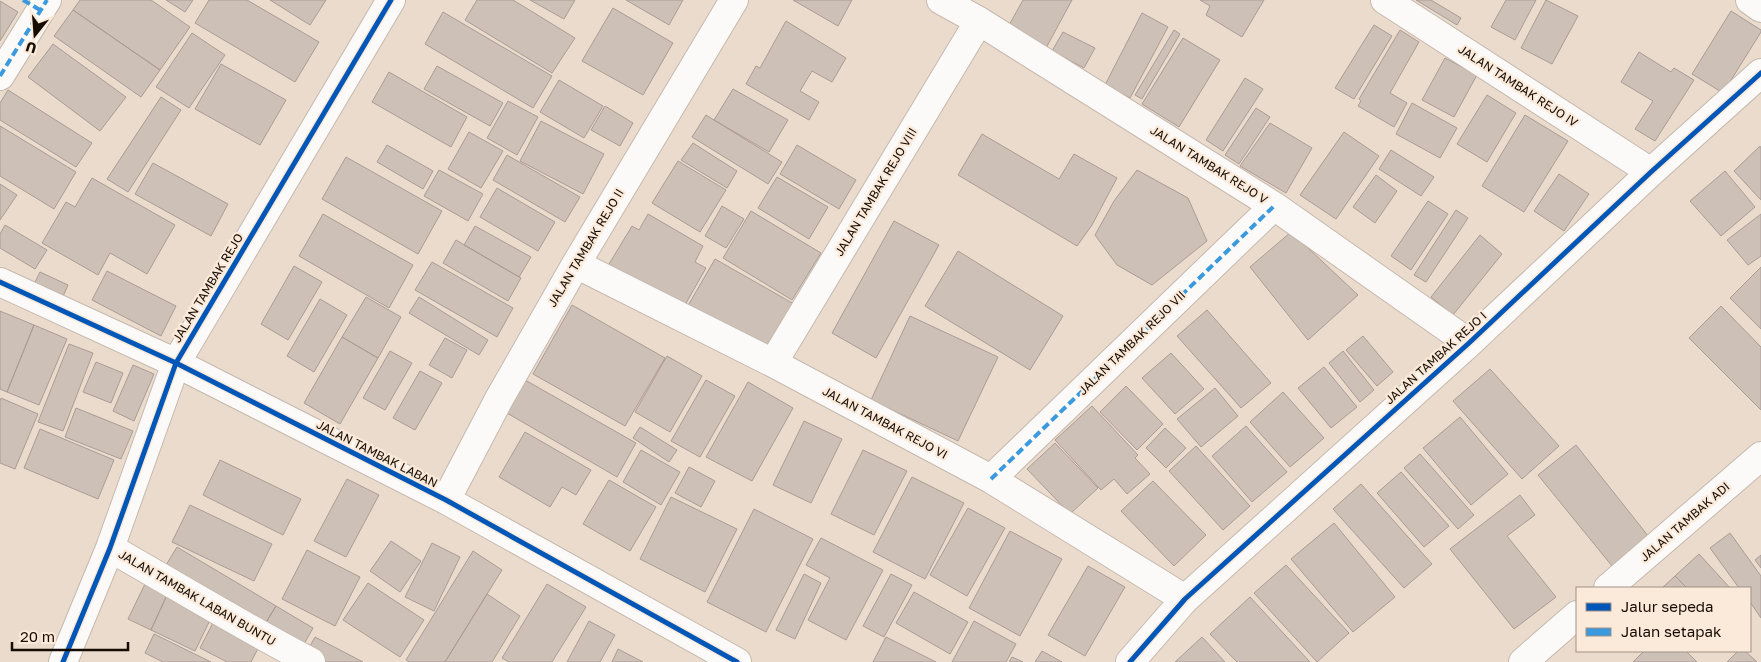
<svg xmlns="http://www.w3.org/2000/svg" width="1761" height="662" font-family="'Golos Text',sans-serif">
  <style>
    .building { fill: #cdc0b7; stroke: #aa9c94 }
    .lines { fill: none; stroke-linecap: round; stroke-linejoin: round }
    .minor-casing { stroke: #c5b9ae; stroke-width: 30 }
    .minor { stroke: #fcfaf8; stroke-width: 28 }
    .quiet { stroke: #3b99dd; stroke-width: 4; stroke-dasharray: 8 4; stroke-linecap: butt }
    .cycleway-casing { stroke: #fbeada; stroke-width: 8 }
    .cycleway { stroke: #0057b8; stroke-width: 5 }
    .labels { text-anchor: middle; stroke-width: 4.5; stroke-linejoin: round; paint-order: stroke }
    .street-label { font-size: 12px; fill: #150c04; stroke: #fbeada }
  </style>
  <rect width="100%" height="100%" fill="#eadbcd"/>
  <path class="building" d="M80 0H151L190 27 160 70 73 10Z
    M166 0H193L185 12Z
    M209 0H247L319 42 295 82 195 23Z
    M270 0H326L310 25Z
    M477 0H513L575 38 552 73 465 20Z
    M530 0H575L564 19Z
    M626 0H683L669 25Z
    M793 0H852L838 26Z
    M1023 0H1072L1046 48 1008 27Z
    M1200 0H1264L1242 37 1206 15 1210 6Z
    M1416 0H1431L1461 18 1457 25Z
    M1506 0H1536L1515 40 1491 27Z
    M1546 0 1578 16 1552 64 1521 48Z
    M0 1 18 12 0 41Z
    M613 8 673 43 643 95 582 61Z
    M73 10 160 70 141 97 54 36Z
    M1731 11 1761 30V32L1723 93 1692 74Z
    M443 12 552 76 533 108 425 44Z
    M1142 13 1168 27 1130 98 1105 85Z
    M786 21 846 58 832 82 812 71 800 91 819 102 809 120 746 84 756 66 760 68Z
    M1374 25 1392 36 1354 99 1335 88Z
    M1174 30 1180 34 1142 99 1135 95Z
    M1400 30 1419 42 1390 93 1407 103 1394 127 1358 106 1361 101 1359 99Z
    M1063 32 1095 48 1084 68 1052 51Z
    M192 33 225 55 189 108 156 87Z
    M1183 38 1220 60 1179 127 1142 104Z
    M53 44 126 97 100 131 28 77Z
    M1639 52 1671 72 1674 68 1694 80 1655 141 1635 129 1653 101 1621 82Z
    M1445 58 1477 75 1454 117 1422 100Z
    M221 64 286 100 260 145 195 109Z
    M437 66 503 103 490 126 424 89Z
    M389 72 467 117 451 147 372 102Z
    M1245 78 1263 89 1223 151 1206 140Z
    M559 80 603 106 584 138 540 112Z
    M733 89 788 120 769 152 714 120Z
    M8 90 92 143 76 167 0 120V103Z
    M1487 95 1516 113 1487 162 1457 144Z
    M161 97 181 110 128 192 107 179Z
    M508 101 538 117 517 155 487 138Z
    M1412 103 1457 128 1440 158 1396 134Z
    M605 106 633 123 620 146 591 130Z
    M1256 108 1270 117 1239 164 1225 155Z
    M706 115 782 162 768 184 692 137Z
    M1525 115 1568 141 1524 212 1482 186Z
    M541 121 604 154 583 194 520 161Z
    M1270 123 1312 148 1286 193 1240 166Z
    M0 126 76 172 54 209 0 176Z
    M469 132 503 151 481 188 448 169Z
    M1344 132 1379 156 1336 219 1300 195Z
    M982 134 1059 179 1074 154 1117 178 1092 225 1077 246 958 175Z
    M693 143 737 171 727 188 681 160Z
    M387 145 433 171 423 189 377 162Z
    M797 145 856 180 839 209 780 174Z
    M1760 146 1761 148V200L1734 171Z
    M1391 150 1434 177 1421 196 1379 169Z
    M507 155 580 197 565 222 493 180Z
    M346 157 442 211 418 254 322 199Z
    M678 161 726 190 700 232 652 203Z
    M153 163 228 204 211 236 135 194Z
    M439 170 483 194 468 221 424 196Z
    M1137 170 1188 198 1207 241 1152 285 1117 265 1095 235 1114 201Z
    M1725 171 1755 207 1721 236 1690 201Z
    M1559 174 1589 194 1564 231 1534 211Z
    M1376 175 1397 191 1375 223 1353 207Z
    M777 177 828 207 809 239 758 208Z
    M92 178 175 225 147 274 110 253 98 275 42 243 66 202 75 207Z
    M0 184 17 195 0 220Z
    M497 188 555 222 538 251 480 217Z
    M1428 201 1448 214 1411 270 1391 256Z
    M722 206 744 219 726 248 705 236Z
    M1456 210 1468 218 1426 282 1414 275Z
    M751 211 821 253 792 300 723 258Z
    M323 214 413 265 389 308 299 256Z
    M648 214 703 246 695 262 706 268 681 312 606 269 632 226 639 230Z
    M1761 214V256L1748 265 1727 240Z
    M894 221 939 245 876 358 832 333Z
    M5 225 47 250 35 269 0 248V234Z
    M475 226 531 257 519 277 464 245Z
    M1291 232 1358 295 1308 340 1250 267Z
    M1480 235 1502 254 1453 315 1431 297Z
    M456 240 521 278 508 301 443 263Z
    M958 251 1063 316 1030 370 925 306Z
    M715 259 801 308 772 358 686 309Z
    M432 262 513 308 497 337 415 290Z
    M294 266 322 282 288 340 261 324Z
    M1761 267V329L1730 298Z
    M107 271 176 306 161 336 92 300Z
    M40 272 68 285 61 301 32 288Z
    M366 297 401 317 378 358 342 337Z
    M419 297 488 340 479 355 409 313Z
    M320 299 347 315 314 372 287 356Z
    M572 305 665 358 625 426 533 374Z
    M1721 306 1761 347V410L1689 338Z
    M1207 310 1271 383 1241 408 1177 336Z
    M0 311 34 325 7 392 0 389Z
    M910 316 998 357 958 441 871 400Z
    M34 325 67 339 39 405 7 392Z
    M1363 336 1393 372 1377 386 1346 350Z
    M342 337 378 358 340 424 304 403Z
    M445 338 467 350 452 378 429 365Z
    M69 344 93 353 63 431 38 422Z
    M390 351 412 363 385 410 363 398Z
    M1343 351 1374 390 1360 402 1329 363Z
    M1171 353 1204 389 1175 414 1142 378Z
    M667 356 702 376 670 432 635 412Z
    M96 362 123 373 111 403 83 392Z
    M133 365 154 374 134 421 113 411Z
    M1324 367 1357 407 1331 428 1298 388Z
    M1490 369 1559 446 1522 479 1453 401Z
    M420 371 442 383 415 430 393 418Z
    M518 376 636 443 617 477 500 409Z
    M706 380 735 396 700 457 671 441Z
    M748 382 793 408 752 481 706 457Z
    M1126 386 1163 424 1137 450 1100 412Z
    M1215 388 1238 416 1201 447 1177 419Z
    M1283 392 1324 438 1290 467 1250 422Z
    M1 398 38 414 15 469 0 463V401Z
    M1092 406 1138 455 1135 458 1150 474 1127 494 1114 479 1101 490 1055 440Z
    M76 408 133 431 121 459 65 437Z
    M1460 417 1508 474 1471 505 1423 448Z
    M804 421 842 439 811 503 773 485Z
    M1246 426 1287 472 1252 502 1212 456Z
    M640 427 677 450 669 462 633 438Z
    M1165 428 1186 448 1166 468 1146 448Z
    M40 429 114 460 98 499 24 468Z
    M525 432 591 470 576 495 562 487 550 507 499 477Z
    M1055 443 1098 488 1070 514 1027 469Z
    M1576 445 1649 537 1612 566 1538 475Z
    M1196 446 1250 506 1223 530 1169 471Z
    M641 450 680 472 661 505 623 482Z
    M863 450 907 471 874 535 831 514Z
    M1420 454 1474 515 1458 529 1404 468Z
    M220 460 301 499 283 535 203 495Z
    M689 467 715 481 701 507 675 493Z
    M1401 472 1449 526 1424 547 1377 493Z
    M912 477 964 503 925 579 873 552Z
    M347 479 379 495 346 557 314 541Z
    M609 480 656 507 630 551 583 524Z
    M1153 481 1206 535 1174 566 1121 511Z
    M1361 484 1432 564 1404 588 1333 509Z
    M1520 495 1535 515 1507 536 1556 597 1514 629 1450 549Z
    M671 497 737 529 705 592 640 559Z
    M190 505 272 544 254 581 172 542Z
    M968 508 1005 528 967 596 930 575Z
    M754 509 813 539 766 632 707 602Z
    M1334 523 1395 597 1353 632 1291 559Z
    M1010 531 1062 559 1020 636 969 608Z
    M1730 533 1761 576V618L1750 602V588H1739L1710 548Z
    M821 538 883 570 846 640 808 620 830 578 806 565Z
    M391 541 421 561 400 592 370 571Z
    M432 543 460 557 434 611 405 597Z
    M177 547 276 606 262 629 163 570Z
    M307 550 360 577 335 626 282 599Z
    M473 551 502 570 445 662H409L406 660Z
    M1699 554 1730 588H1687L1675 576Z
    M1761 555V568L1755 560Z
    M1286 565 1349 633 1317 662 1254 593Z
    M1088 566 1125 587 1085 656 1048 635Z
    M804 574 821 583 795 639 776 630Z
    M891 574 912 585 884 637 863 626Z
    M1675 576 1687 588H1662Z
    M368 583 424 620 400 657 343 620Z
    M145 584 167 595 151 630 128 619Z
    M547 584 586 607 552 662H509L502 658Z
    M914 592 968 622 950 654 896 623Z
    M487 594 520 616 492 662H445Z
    M167 595 212 616 195 651 151 630Z
    M1250 597 1310 662H1237L1210 634Z
    M276 606 313 628 300 651 262 629Z
    M216 617 262 641 251 662H227L200 648Z
    M589 621 615 635 600 662H567Z
    M974 621 1016 644 1006 662H952Z
    M154 634 211 662H163L145 653Z
    M315 637 363 662H319L305 655Z
    M886 637 936 662H873Z
    M1202 637 1225 662H1175Z
    M618 649 643 662H612Z
    M1042 651 1062 662H1035Z
    M1644 651H1686L1697 662H1633Z
    M1738 651H1745L1757 662H1727Z
    M1012 657 1023 662H1009Z"/>
  <g class="lines">
    <defs>
      <path id="minor" d="M941 0 979 21 1274 206 1469 343
        M1385 0 1651 172
        M1750 0 1761 8
        M0 76 47 0
        M576 264 773 363 991 479 1185 599
        M0 282 176 363 446 500 737 662
        M773 363 979 21
        M991 479 1274 206
        M446 500 499 399 576 264 734 0
        M110 548C177 586 242 626 311 662
        M1608 588 1761 456
        M63 662 110 548 176 363 391 0
        M1130 662 1185 599 1469 343 1651 172 1761 73
        M1523 662 1577 615"/>
    </defs>
    <use href="#minor" class="minor-casing"/>
    <use href="#minor" class="minor"/>
    <path class="quiet" d="M23 0 40 10
      M0 76 47 0
      M991 479 1274 206"/>
    <defs>
      <path id="cycleway" d="M0 282 176 363 446 500 737 662
        M63 662 110 548 176 363 391 0
        M1130 662 1185 599 1469 343 1651 172 1761 73"/>
    </defs>
    <use href="#cycleway" class="cycleway-casing"/>
    <use href="#cycleway" class="cycleway"/>
  </g>
  <g class="labels">
    <g class="street-label">
      <text transform="translate(1518 86) rotate(33)" y="4">JALAN TAMBAK REJO IV</text>
      <text transform="translate(1209 165) rotate(32)" y="4">JALAN TAMBAK REJO V</text>
      <text transform="translate(876 192) rotate(-59)" y="4">JALAN TAMBAK REJO VIII</text>
      <text transform="translate(586 248) rotate(-59)" y="4">JALAN TAMBAK REJO II</text>
      <text transform="translate(208 288) rotate(-59)" y="4">JALAN TAMBAK REJO</text>
      <text transform="translate(1132 343) rotate(-44)" y="4">JALAN TAMBAK REJO VII</text>
      <text transform="translate(1436 358) rotate(-42)" y="4">JALAN TAMBAK REJO I</text>
      <text transform="translate(885 423) rotate(28)" y="4">JALAN TAMBAK REJO VI</text>
      <text transform="translate(377 454) rotate(27)" y="4">JALAN TAMBAK LABAN</text>
      <text transform="translate(1685 522) rotate(-41)" y="4">JALAN TAMBAK ADI</text>
      <text transform="translate(197 598) rotate(30)" y="4">JALAN TAMBAK LABAN BUNTU</text>
    </g>
  </g>
  <rect x="1576" y="587" width="175" height="65" fill="#fbeada" stroke="#9f9184"/>
  <rect x="1586" y="603" width="25" height="8" fill="#0057b8" stroke="#9f9184"/>
  <text x="1621" y="612" font-size="15" fill="#150c04">Jalur sepeda</text>
  <rect x="1586" y="628" width="25" height="8" fill="#3b99dd" stroke="#9f9184"/>
  <text x="1621" y="637" font-size="15" fill="#150c04">Jalan setapak</text>
  <g transform="translate(35 35) rotate(197)" stroke="#fbeada" stroke-width="4" paint-order="stroke">
  <path d="M0-4L9 19L0 12L-9 19Z" fill="#150c04"/>
  <text y="-8" font-size="14" font-weight="bold" text-anchor="middle" fill="#150c04">U</text>
  </g>
  <path d="M12 642v8h116v-8" fill="none" stroke="#150c04" stroke-width="2.5"/>
  <text x="20" y="642" font-size="15" fill="#150c04" stroke="#fbeada" stroke-width="4" paint-order="stroke">20 m</text>
</svg>
